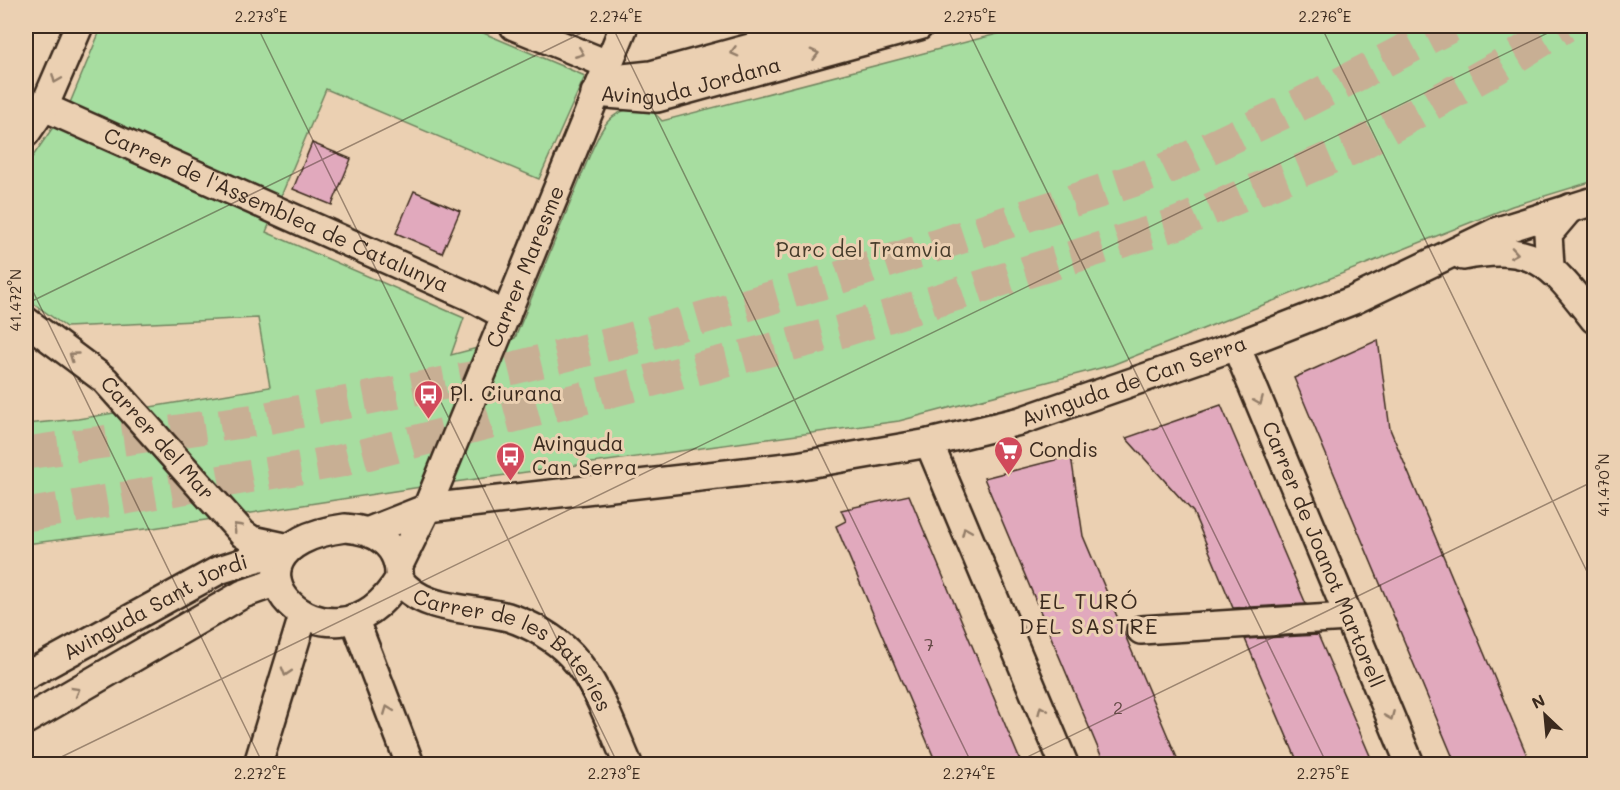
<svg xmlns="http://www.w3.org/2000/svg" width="1620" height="790" font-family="Mali,sans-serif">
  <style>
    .green { fill: #a7dda0; stroke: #71845f; stroke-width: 1.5 }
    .building { fill: #e1a9bd; stroke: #3b2a1e; stroke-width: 1.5 }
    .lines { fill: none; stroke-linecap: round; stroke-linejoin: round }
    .highway-tunnel { stroke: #c8af94; stroke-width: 33; stroke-dasharray: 33 16; stroke-linecap: butt }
    .street-casing { stroke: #3b2a1e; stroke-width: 32 }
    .street { stroke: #ebd0b2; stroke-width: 27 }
    .oneway { stroke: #937d68 }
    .ticks { fill: none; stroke: #3b2a1e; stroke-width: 1.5; stroke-opacity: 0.45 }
    .labels { text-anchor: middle; stroke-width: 6; stroke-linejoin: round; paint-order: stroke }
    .number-label { font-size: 18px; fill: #644a46 }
    .street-label { font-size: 21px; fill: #3b2a1e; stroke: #ebd0b2 }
    .park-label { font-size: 21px; fill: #463c2b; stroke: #ebd0b2 }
    .poi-label { font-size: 21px; fill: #3b2a1e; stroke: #ebd0b2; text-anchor: start }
    .neighbourhood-label { font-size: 22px; letter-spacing: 1.5px; fill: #3b2a1e; stroke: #ebd0b2 }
    .neatline { fill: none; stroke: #3b2a1e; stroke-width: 2 }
    .ticks-label { font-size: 15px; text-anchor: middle; fill: #3b2a1e }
  </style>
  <rect width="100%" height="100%" fill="#ebd0b2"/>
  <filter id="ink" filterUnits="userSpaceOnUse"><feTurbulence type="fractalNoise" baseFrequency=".0167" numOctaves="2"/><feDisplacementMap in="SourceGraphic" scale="12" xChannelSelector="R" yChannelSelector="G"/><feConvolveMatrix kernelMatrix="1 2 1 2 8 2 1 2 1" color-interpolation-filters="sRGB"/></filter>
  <g filter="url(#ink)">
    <path class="green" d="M102 26H467L585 76 539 179 326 89 266 232 464 318 451 355 515 338 591 152C606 119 610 112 646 104L662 121 1028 26H1594V181L1512 206 1112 365 899 421 447 483 153 528 26 544V424L78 419 270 387 258 318 66 327 26 298V166L70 103Z"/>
    <path class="building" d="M312 143 351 159 332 205 293 189Z
      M414 191 460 211 442 253 396 233Z
      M1378 340 1390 429 1531 765H1456L1294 378Z
      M1221 405 1306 604 1233 608 1193 512 1126 438Z
      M1071 456 1083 536 1180 765H1105L984 478Z
      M909 495 1022 765H937L836 526 846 521 841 510Z
      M1318 635 1374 765H1299L1245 639Z"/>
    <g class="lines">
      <path class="highway-tunnel" d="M26 453 256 420 481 376 623 341 832 280 1159 172 1295 107 1451 26
        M26 515 340 461 839 332 1176 224 1351 149 1498 67 1565 26"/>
      <defs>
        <g id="street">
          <path d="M514 26 607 64"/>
          <path d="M599 91 623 78 651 75 831 26"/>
          <path id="s1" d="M595 93 657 98 919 26"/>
          <path id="s2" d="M44 107 471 297 506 316"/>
          <path d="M26 133 44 107 79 26"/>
          <path d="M1463 256C1537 242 1552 266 1594 319"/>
          <path d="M1550 266 1548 234 1570 208"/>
          <path id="s3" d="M26 321 105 380 243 534 252 540 289 548"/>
          <path id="s4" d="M1236 346 1410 764"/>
          <path d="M929 443 1064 764"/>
          <path d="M345 528C375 530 401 545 399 579 330 692 194 548 345 528Z"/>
          <path id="s5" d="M369 531 427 508 796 466 929 443 1020 421 1236 346 1354 300 1498 231 1594 201"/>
          <path id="s6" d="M399 565 427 508 624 26"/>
          <path id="s7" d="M399 579C421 612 472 607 508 617 530 624 555 638 571 655 598 684 612 728 628 764"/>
          <path d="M354 618 410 764"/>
          <path d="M1141 630 1348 617"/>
          <path id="s8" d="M26 676 219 570 282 550"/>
          <path d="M26 720 243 594 277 582"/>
          <path d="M258 764 303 616"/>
        </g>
      </defs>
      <use href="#street" class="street-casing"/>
      <use href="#street" class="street"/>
    </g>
    <defs><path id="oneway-chevron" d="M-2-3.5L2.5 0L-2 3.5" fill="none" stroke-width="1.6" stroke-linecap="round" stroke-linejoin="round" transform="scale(1.5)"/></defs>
    <g class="oneway">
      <use href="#oneway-chevron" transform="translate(734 52) rotate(165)"/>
      <use href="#oneway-chevron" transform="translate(580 53) rotate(22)"/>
      <use href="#oneway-chevron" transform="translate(815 54) rotate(-15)"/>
      <use href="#oneway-chevron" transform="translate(56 79) rotate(113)"/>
      <use href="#oneway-chevron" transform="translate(1514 253) rotate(9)"/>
      <use href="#oneway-chevron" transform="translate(73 356) rotate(-144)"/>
      <use href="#oneway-chevron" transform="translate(1259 401) rotate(67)"/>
      <use href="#oneway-chevron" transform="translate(237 527) rotate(-134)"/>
      <use href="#oneway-chevron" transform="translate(966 531) rotate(-113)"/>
      <use href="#oneway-chevron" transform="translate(286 672) rotate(107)"/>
      <use href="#oneway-chevron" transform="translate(76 691) rotate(-30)"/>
      <use href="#oneway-chevron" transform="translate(388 710) rotate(-111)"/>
      <use href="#oneway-chevron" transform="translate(1042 710) rotate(-113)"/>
      <use href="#oneway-chevron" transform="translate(1390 716) rotate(67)"/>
    </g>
  </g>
  <path class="ticks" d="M257 26 618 764M612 26 972 764M966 26 1327 764M1321 26 1594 586M26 277 263 764M26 304 596 26M47 764 1562 26M1013 764 1594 481"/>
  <defs>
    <symbol id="bus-pin" viewBox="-11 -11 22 30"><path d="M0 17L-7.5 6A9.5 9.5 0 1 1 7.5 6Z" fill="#d1495b" stroke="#ebd0b2"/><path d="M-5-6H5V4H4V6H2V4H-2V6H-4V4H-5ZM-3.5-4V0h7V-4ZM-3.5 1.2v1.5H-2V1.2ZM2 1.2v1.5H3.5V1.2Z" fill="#fff"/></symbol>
    <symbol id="supermarket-pin" viewBox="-11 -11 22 30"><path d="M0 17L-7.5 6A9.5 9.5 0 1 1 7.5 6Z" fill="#d1495b" stroke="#ebd0b2"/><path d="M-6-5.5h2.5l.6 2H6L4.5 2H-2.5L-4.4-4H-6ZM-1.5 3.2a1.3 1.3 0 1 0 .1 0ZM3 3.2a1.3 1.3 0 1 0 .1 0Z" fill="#fff"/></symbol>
  </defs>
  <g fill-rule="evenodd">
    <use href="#bus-pin" x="412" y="378" width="33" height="45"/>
    <use href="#supermarket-pin" x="992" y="434" width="33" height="45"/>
    <use href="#bus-pin" x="494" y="440" width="33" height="45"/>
  </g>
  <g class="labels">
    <g class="number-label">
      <text x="929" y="651">7</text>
      <text x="1118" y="714">2</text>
    </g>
    <g class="street-label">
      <text dy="7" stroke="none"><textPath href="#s1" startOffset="98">Avinguda Jordana</textPath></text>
      <text dy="7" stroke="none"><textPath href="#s2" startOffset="254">Carrer de l'Assemblea de Catalunya</textPath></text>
      <text dy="7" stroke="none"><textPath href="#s6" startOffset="324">Carrer Maresme</textPath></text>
      <text dy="7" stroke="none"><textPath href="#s5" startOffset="783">Avinguda de Can Serra</textPath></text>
      <text dy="7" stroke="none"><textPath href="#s3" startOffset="177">Carrer del Mar</textPath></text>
      <text dy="7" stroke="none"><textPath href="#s4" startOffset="226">Carrer de Joanot Martorell</textPath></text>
      <text dy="7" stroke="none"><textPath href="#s8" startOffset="147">Avinguda Sant Jordi</textPath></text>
      <text dy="7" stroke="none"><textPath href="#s7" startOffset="140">Carrer de les Bateríes</textPath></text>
    </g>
    <g class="park-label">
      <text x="864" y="257">Parc del Tramvia</text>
    </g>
    <g class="poi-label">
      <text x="450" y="401">Pl. Ciurana</text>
      <text x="532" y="451">Avinguda<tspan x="532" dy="24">Can Serra</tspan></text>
      <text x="1029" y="457">Condis</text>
    </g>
    <g class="neighbourhood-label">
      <text x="1089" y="609">EL TURÓ<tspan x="1089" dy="25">DEL SASTRE</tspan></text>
    </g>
  </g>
  <rect width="1620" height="790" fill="none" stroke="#ebd0b2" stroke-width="66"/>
  <g transform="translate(1545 715) rotate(334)" stroke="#ebd0b2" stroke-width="4.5" paint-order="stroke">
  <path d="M0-4.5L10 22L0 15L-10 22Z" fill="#3b2a1e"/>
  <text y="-9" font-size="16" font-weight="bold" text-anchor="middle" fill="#3b2a1e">N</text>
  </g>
  <rect x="33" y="33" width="1554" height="724" class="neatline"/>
  <g class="ticks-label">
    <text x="261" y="22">2.273°E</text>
    <text x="616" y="22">2.274°E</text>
    <text x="970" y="22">2.275°E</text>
    <text x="1325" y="22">2.276°E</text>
    <text transform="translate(16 300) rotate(-90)" y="5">41.472°N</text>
    <text transform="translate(1604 485) rotate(-90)" y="5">41.470°N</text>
    <text x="260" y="779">2.272°E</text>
    <text x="614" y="779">2.273°E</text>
    <text x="969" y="779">2.274°E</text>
    <text x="1323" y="779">2.275°E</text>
  </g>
</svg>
